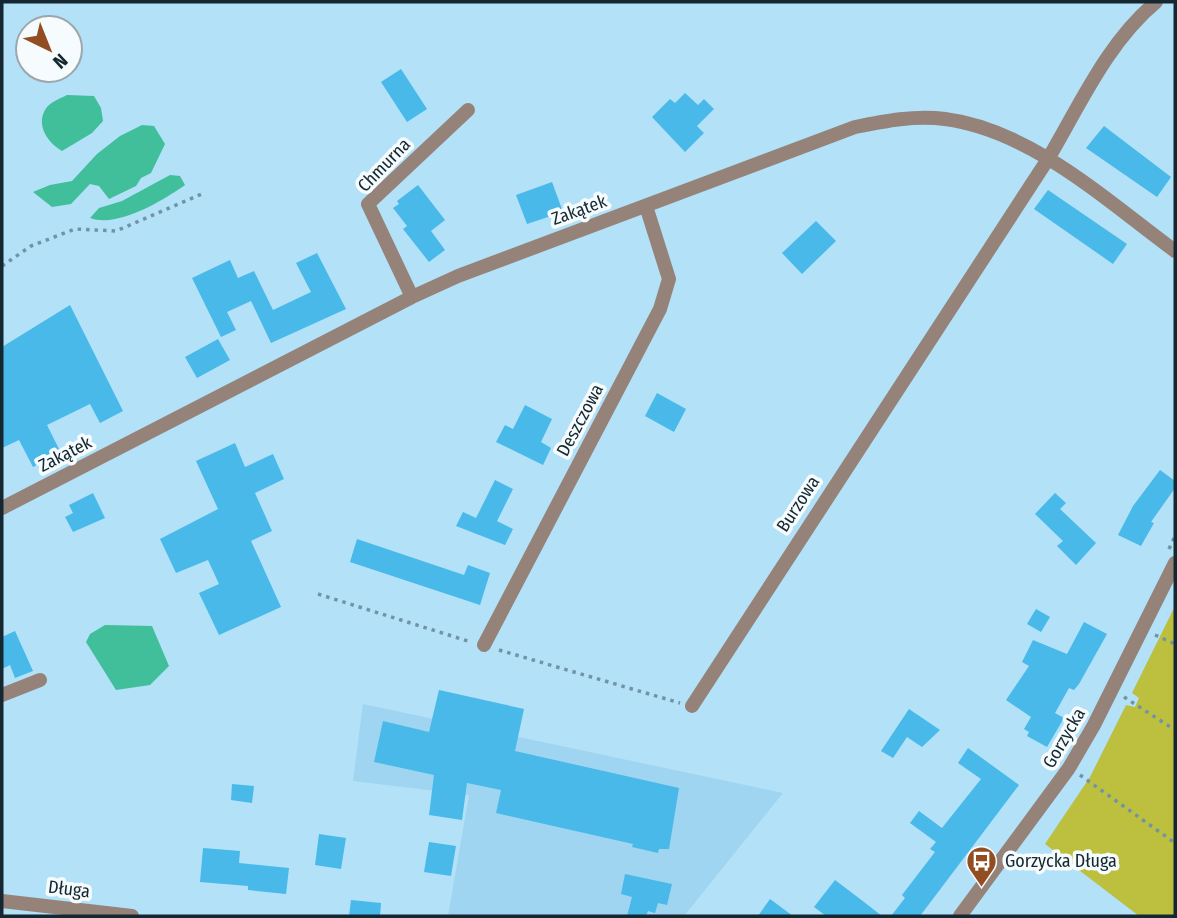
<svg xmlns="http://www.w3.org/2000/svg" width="1177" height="918" font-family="'Fira Sans Condensed',sans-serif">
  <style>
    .built { fill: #9fd5f0 }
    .green { fill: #bdbf3e }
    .water { fill: #41be9a }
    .building { fill: #48b9e9 }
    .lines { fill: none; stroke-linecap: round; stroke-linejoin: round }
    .path { stroke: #7194a5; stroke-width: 3.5; stroke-dasharray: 3.5 5; stroke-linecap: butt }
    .minor { stroke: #95837a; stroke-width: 14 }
    .tertiary { stroke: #95837a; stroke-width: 14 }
    .labels { text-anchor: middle; stroke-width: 7; stroke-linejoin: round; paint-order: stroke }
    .street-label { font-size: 18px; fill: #152730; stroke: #f6fbfd }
    .poi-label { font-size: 18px; fill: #152730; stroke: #f6fbfd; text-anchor: start }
  </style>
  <rect width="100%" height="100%" fill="#b2e1f8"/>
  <path class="built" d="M363 704 783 793 684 916H448L469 795 353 781Z"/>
  <path class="green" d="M1175 606V916H1139L1045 844 1090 777 1126 705 1135 707 1139 698 1132 693Z"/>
  <path class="water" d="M67 95 94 96 101 108 103 121 92 133 62 151C48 143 34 124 47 107 51 102 61 98 67 95Z
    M142 125 154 126 165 144 151 173 141 178 136 186 109 199 99 186 90 184 71 204 52 207 33 192 50 185 72 181 97 154 120 136Z
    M170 175 180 176 185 185C162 201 118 228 90 218L99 208 122 201Z
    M105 625 152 626 169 666 150 685 116 690 86 642 90 634Z"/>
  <path class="building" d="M401 69 427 109 407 122 381 82Z
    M685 93 698 105 704 99 714 109 697 126 704 133 685 152 652 117 670 99 675 103Z
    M1104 126 1171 177 1157 197 1086 148Z
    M552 182 563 212 527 224 516 195Z
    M418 185 445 220 431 231 445 250 429 262 403 229 407 226 393 208 399 204 397 201Z
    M1048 190 1127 244 1113 264 1034 209Z
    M816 221 836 241 802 274 782 253Z
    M317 253 346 309 271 343 251 301 227 312 236 330 221 337 192 278 230 260 238 278 254 271 273 310 311 292 296 263Z
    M70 305 123 411 100 423 90 404 47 425 61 453 33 467 19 440 2 448V347Z
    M218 339 230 360 197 378 185 357Z
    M657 393 686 409 674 432 645 416Z
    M525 405 552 419 541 442 551 448 543 465 496 442 505 425 513 429Z
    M235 443 245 467 273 454 284 479 255 493 272 531 251 541 281 607 219 635 199 593 219 584 208 560 176 573 160 539 218 509 196 461Z
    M1160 470 1175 481V488L1151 522 1154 523 1141 546 1118 535 1133 506Z
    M495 480 513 489 497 521 513 529 505 545 456 526 463 512 476 518Z
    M93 493 105 518 73 532 65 517 73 513 69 505Z
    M1055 493 1066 503 1060 509 1096 543 1076 565 1057 546 1063 541 1035 514Z
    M357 539 464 575 468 565 490 573 480 605 350 562Z
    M1036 609 1050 617 1041 632 1027 624Z
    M1084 622 1107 634 1079 684 1074 690 1069 688 1055 713 1064 718 1047 747 1027 736 1029 732 1024 729 1031 717 1006 700 1029 666 1022 662 1033 640 1067 654Z
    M15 631 33 671 15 678 10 665 2 669V637Z
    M439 690 524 709 515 751 679 788 669 849H659L658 853 632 847 633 844 496 813 501 790 467 783 462 820 429 815 434 775 374 762 383 721 429 732Z
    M909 709 940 730 922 747 907 737 893 758 881 751Z
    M968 748 1019 785 920 916H891L905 898 902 895 935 852 930 849 936 842 910 823 919 811 942 828 981 779 958 763Z
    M232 784 254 786 252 803 231 800Z
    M319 834 346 838 341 869 315 865Z
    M429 842 456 846 451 876 424 872Z
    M203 848 240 851 239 863 289 868 286 894 248 890V886L200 882Z
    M625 874 672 884 667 905 658 903 655 913 648 911 646 916H627L632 897 621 894Z
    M835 880 864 902 882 916H826L814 907Z
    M770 899 793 916H758Z
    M351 900 381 903 380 916H349Z"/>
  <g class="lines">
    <path class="path" d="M2 266 31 246 75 229 116 231 204 193
      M1169 549 1175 536
      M318 594 471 642
      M1155 635 1175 644
      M499 650 680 703
      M1124 697 1175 730
      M1080 775 1175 843"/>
    <path class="minor" d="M412 297 368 204 468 110
      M2 508 412 297 458 276 855 127C885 121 915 115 945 119 1031 130 1107 201 1175 251
      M484 645 660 309 669 279 646 206
      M2 695 40 680
      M692 706 1048 159C1080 105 1107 43 1156 2"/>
    <path class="tertiary" d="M2 901 132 916
      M960 916 1069 768 1094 725 1175 563"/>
  </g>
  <defs>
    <symbol id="bus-pin" viewBox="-11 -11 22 30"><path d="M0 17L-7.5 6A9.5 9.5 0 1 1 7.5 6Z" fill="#924e22" stroke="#f6fbfd"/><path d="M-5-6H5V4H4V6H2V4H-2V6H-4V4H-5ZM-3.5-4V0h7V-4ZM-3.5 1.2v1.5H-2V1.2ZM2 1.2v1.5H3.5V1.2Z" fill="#fff"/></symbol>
  </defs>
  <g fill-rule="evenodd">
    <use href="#bus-pin" x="964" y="844" width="35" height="47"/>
  </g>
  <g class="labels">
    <g class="street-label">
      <text transform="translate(384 165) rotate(-46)" y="6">Chmurna</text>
      <text transform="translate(579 210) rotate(-20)" y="6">Zakątek</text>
      <text transform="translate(580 420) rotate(-62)" y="6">Deszczowa</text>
      <text transform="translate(65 454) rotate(-27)" y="6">Zakątek</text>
      <text transform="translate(798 504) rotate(-57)" y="6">Burzowa</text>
      <text transform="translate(1064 738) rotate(-60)" y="6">Gorzycka</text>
      <text transform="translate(69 889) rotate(7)" y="6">Długa</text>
    </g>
    <g class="poi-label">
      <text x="1005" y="867">Gorzycka Długa</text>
    </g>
  </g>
  <rect width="1177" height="918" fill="none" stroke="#152730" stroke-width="7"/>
  <g transform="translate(49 49) rotate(137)"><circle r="33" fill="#f6fbfd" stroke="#9ca6ab" stroke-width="2"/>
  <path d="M0-5L12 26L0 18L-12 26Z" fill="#924e22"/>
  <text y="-10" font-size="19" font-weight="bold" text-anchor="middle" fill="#152730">N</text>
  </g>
</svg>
